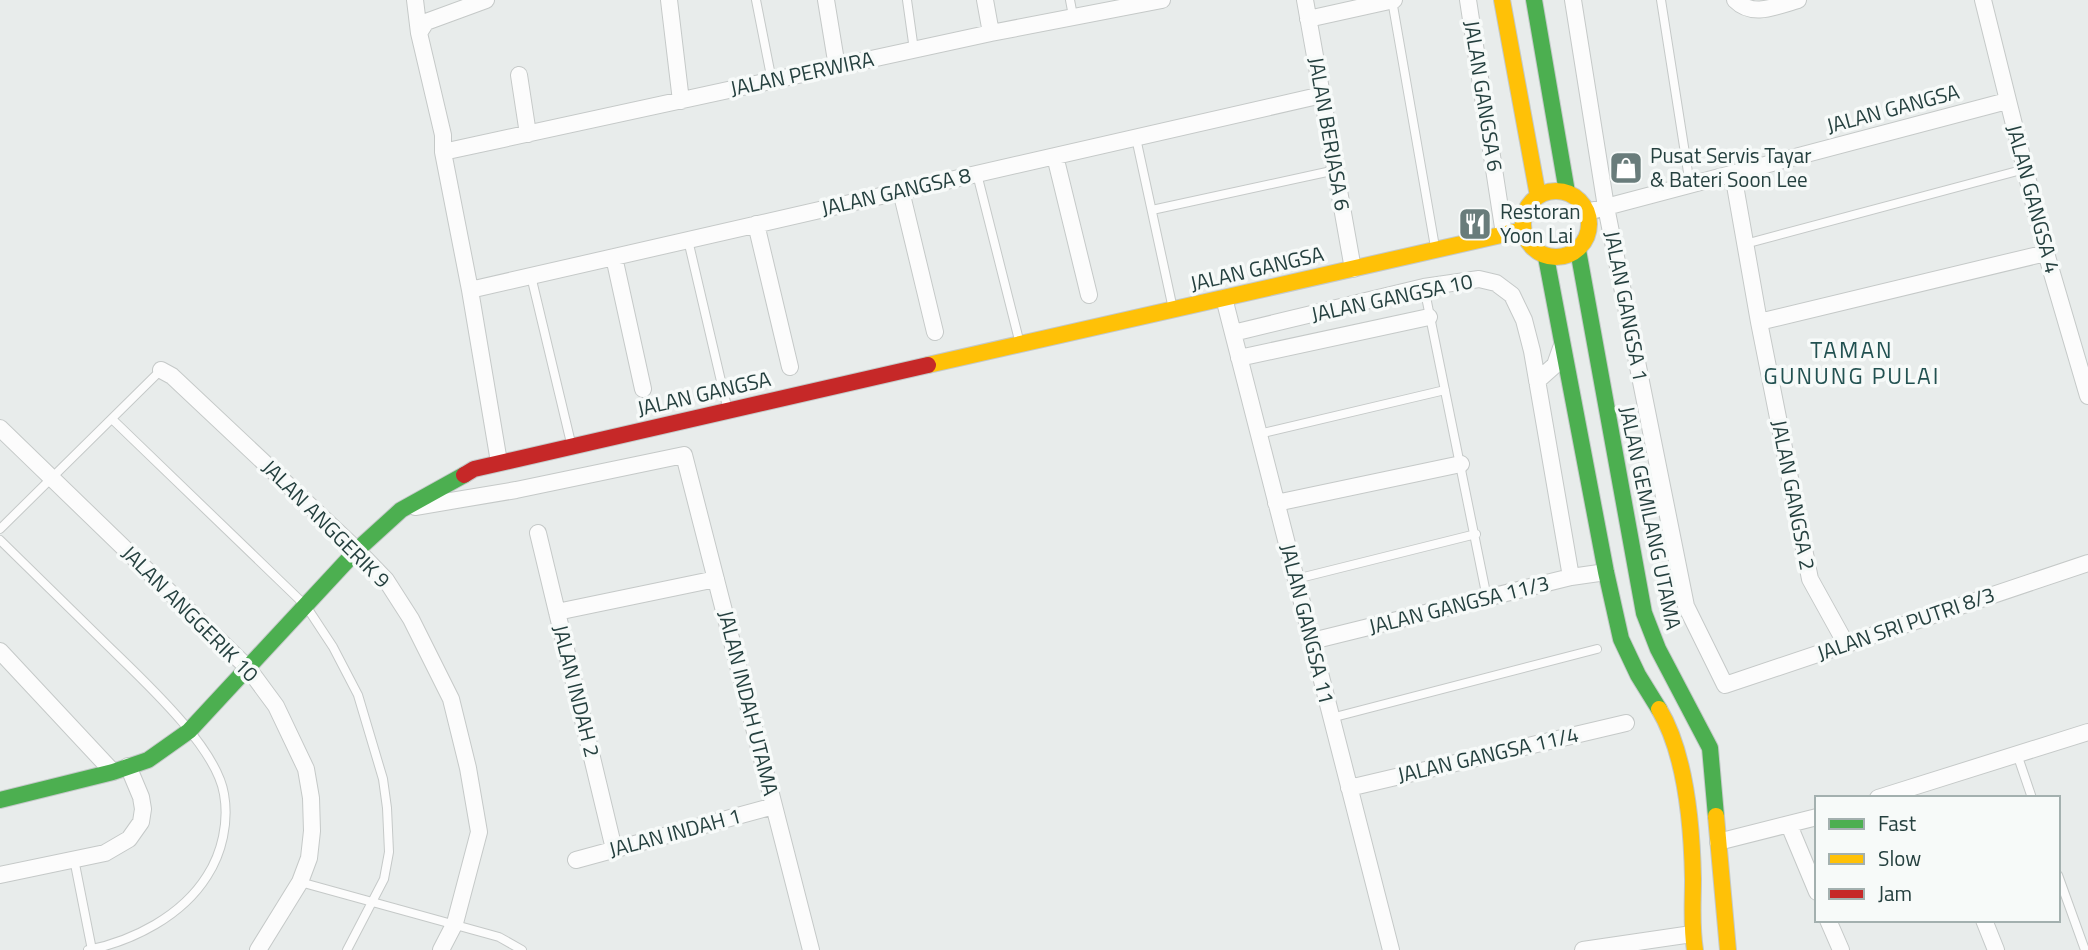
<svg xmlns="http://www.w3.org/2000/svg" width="2088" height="950" font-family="'Titillium Web',sans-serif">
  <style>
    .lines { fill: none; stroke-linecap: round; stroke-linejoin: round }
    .lane-casing { stroke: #c5c9c8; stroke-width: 10 }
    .street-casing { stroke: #c5c9c8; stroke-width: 18 }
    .fast-casing { stroke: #c4c9c9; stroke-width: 18 }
    .slow-casing { stroke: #c4c9c9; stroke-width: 18 }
    .jam-casing { stroke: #c4c9c9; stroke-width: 18 }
    .lane { stroke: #fcfcfc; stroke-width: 8 }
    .street { stroke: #fcfcfc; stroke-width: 16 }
    .fast { stroke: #4caf50; stroke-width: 16 }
    .slow { stroke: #ffc107; stroke-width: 16 }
    .jam { stroke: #c62828; stroke-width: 16 }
    .labels { text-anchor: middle; stroke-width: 7; stroke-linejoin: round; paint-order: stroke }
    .street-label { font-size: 21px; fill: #25403f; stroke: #f7faf9 }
    .poi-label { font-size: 21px; fill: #25403f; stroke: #f7faf9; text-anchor: start }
    .neighbourhood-label { font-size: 23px; letter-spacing: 2px; fill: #225151; stroke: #f7faf9 }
  </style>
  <rect width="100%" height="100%" fill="#e8eceb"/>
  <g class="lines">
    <defs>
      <path id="lane" d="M756 0 772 81
        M907 0 914 50
        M1070 0 1073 16
        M1392 0 1435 247
        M1661 0 1690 185
        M1136 138 1173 309
        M977 174 1020 344
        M1152 210 1336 170
        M688 240 728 411
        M1745 244 2025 169
        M531 276 571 443
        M1424 287 1487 598
        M112 419 306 606 333 647 358 695 383 779 387 808 389 852 384 879 347 950
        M1259 434 1445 390
        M0 529 161 370
        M0 540C33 572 66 605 99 637 135 673 216 744 224 794 229 822 222 853 207 876 182 916 133 941 88 950
        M1296 579 1476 534
        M1331 718 1597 649
        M2017 754 2032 798
        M74 859 92 950
        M2058 875 2085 950
        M300 882 499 937 522 950"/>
      <path id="street" d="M415 0 419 33 443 135V152L470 290 499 462
        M669 0 681 101
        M826 0 837 67
        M985 0 991 33
        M1305 0 1353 269
        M1468 0 1504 234
        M1573 0 1606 207 1686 606 1725 685 2088 563
        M1735 0C1753 18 1776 6 1798 0
        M1983 0 2046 253 2088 396
        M1308 19 1394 0
        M419 33 426 22 486 0
        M519 75 528 134
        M443 152 991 33 1162 0
        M1055 156 1089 295
        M1733 174 1759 322 1810 579 1846 644
        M901 191 935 332
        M1587 212 2007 101
        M756 224 790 367
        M614 257 643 389
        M470 290 1322 95
        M1224 298 1391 950
        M1759 322 2046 253
        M1233 333 1424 287 1479 279 1496 283 1512 295 1524 320 1532 351 1571 577
        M1239 358 1429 317
        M161 370 172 376 357 550 386 580 411 619 451 699 468 768 479 832 455 923 441 950
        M1537 381 1555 365 1561 348
        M0 428 248 668 276 706 306 769 311 798 312 831 309 858 300 882 258 950
        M1276 503 1461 464
        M415 507 516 490 684 455 811 950
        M538 533 614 849
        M557 612 716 579
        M1312 641 1571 577 1606 572
        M0 651 113 772
        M1349 788 1626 723
        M1878 798 2088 732
        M1789 825 1817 892
        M1718 842 1817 817
        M576 860 774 806
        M0 875 105 853 129 839 141 822 143 809 141 797 128 766
        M1828 920 1841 950
        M1984 920 1996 950
        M1583 950 1692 934"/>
      <path id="fast" d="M1534 0 1567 192
        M1578 250 1644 613 1658 649 1710 748 1716 816
        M1546 257 1606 572 1621 639 1638 675 1659 709
        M0 800 113 772 148 760 189 731 357 550 401 510 464 475"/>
      <path id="slow" d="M1502 0 1538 196
        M1523 224a33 33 0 1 1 66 0a33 33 0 1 1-66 0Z
        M928 365 1523 230
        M1659 709C1686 754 1692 828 1693 879 1693 903 1691 926 1695 950
        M1716 816 1728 950"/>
      <path id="jam" d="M464 475 474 469 928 365"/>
    </defs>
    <use href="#lane" class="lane-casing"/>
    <use href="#street" class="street-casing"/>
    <use href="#fast" class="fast-casing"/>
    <use href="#slow" class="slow-casing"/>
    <use href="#jam" class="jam-casing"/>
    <use href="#lane" class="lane"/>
    <use href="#street" class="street"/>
    <use href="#fast" class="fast"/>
    <use href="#slow" class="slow"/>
    <use href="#jam" class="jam"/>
  </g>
  <defs>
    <symbol id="shop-square" viewBox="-11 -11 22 22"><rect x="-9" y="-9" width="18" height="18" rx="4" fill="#697c7b" stroke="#f7faf9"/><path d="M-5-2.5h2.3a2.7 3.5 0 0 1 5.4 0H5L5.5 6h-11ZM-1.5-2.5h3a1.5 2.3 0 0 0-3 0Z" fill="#fff"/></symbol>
    <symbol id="restaurant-square" viewBox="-11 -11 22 22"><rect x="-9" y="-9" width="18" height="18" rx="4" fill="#697c7b" stroke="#f7faf9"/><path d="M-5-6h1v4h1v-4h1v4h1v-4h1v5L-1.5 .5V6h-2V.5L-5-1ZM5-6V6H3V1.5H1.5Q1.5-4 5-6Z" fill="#fff"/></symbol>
  </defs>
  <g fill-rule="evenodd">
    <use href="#shop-square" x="1607" y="149" width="38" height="38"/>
    <use href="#restaurant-square" x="1456" y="205" width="38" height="38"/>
  </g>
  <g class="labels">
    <g class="street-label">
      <text transform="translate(802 74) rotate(-12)" y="7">JALAN PERWIRA</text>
      <text transform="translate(1483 96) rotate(81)" y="7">JALAN GANGSA 6</text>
      <text transform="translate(1893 109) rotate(-15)" y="7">JALAN GANGSA</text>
      <text transform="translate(1329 134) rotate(80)" y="7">JALAN BERJASA 6</text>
      <text transform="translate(896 192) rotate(-13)" y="7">JALAN GANGSA 8</text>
      <text transform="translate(2033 199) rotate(75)" y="7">JALAN GANGSA 4</text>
      <text transform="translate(1257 269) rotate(-13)" y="7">JALAN GANGSA</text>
      <text transform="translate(1392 298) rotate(-12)" y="7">JALAN GANGSA 10</text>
      <text transform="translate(1626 306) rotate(79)" y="7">JALAN GANGSA 1</text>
      <text transform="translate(704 394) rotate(-13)" y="7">JALAN GANGSA</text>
      <text transform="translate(1793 495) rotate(79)" y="7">JALAN GANGSA 2</text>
      <text transform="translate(1650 518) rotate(78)" y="7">JALAN GEMILANG UTAMA</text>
      <text transform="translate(326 524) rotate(45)" y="7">JALAN ANGGERIK 9</text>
      <text transform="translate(1459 605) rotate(-14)" y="7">JALAN GANGSA 11/3</text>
      <text transform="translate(190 614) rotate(45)" y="7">JALAN ANGGERIK 10</text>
      <text transform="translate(1307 624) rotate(76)" y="7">JALAN GANGSA 11</text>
      <text transform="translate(1906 624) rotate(-19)" y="7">JALAN SRI PUTRI 8/3</text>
      <text transform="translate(576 691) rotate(76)" y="7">JALAN INDAH 2</text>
      <text transform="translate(748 703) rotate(76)" y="7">JALAN INDAH UTAMA</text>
      <text transform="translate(1488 755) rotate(-13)" y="7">JALAN GANGSA 11/4</text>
      <text transform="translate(675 833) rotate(-15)" y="7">JALAN INDAH 1</text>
    </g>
    <g class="poi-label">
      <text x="1650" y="163">Pusat Servis Tayar<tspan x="1650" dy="24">&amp; Bateri Soon Lee</tspan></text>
      <text x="1500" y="219">Restoran<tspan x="1500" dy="24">Yoon Lai</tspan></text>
    </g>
    <g class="neighbourhood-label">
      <text x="1852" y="358">TAMAN<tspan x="1852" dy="26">GUNUNG PULAI</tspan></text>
    </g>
  </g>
  <rect x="1815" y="796" width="245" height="126" fill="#f7faf9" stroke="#a3b0af" stroke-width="2"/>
  <rect x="1829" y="819" width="35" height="10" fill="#4caf50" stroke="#a3b0af" stroke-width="2"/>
  <text x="1878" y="831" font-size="21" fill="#25403f">Fast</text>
  <rect x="1829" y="854" width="35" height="10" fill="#ffc107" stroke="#a3b0af" stroke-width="2"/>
  <text x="1878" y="866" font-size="21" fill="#25403f">Slow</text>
  <rect x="1829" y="889" width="35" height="10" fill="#c62828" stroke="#a3b0af" stroke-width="2"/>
  <text x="1878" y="901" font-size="21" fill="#25403f">Jam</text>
</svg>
